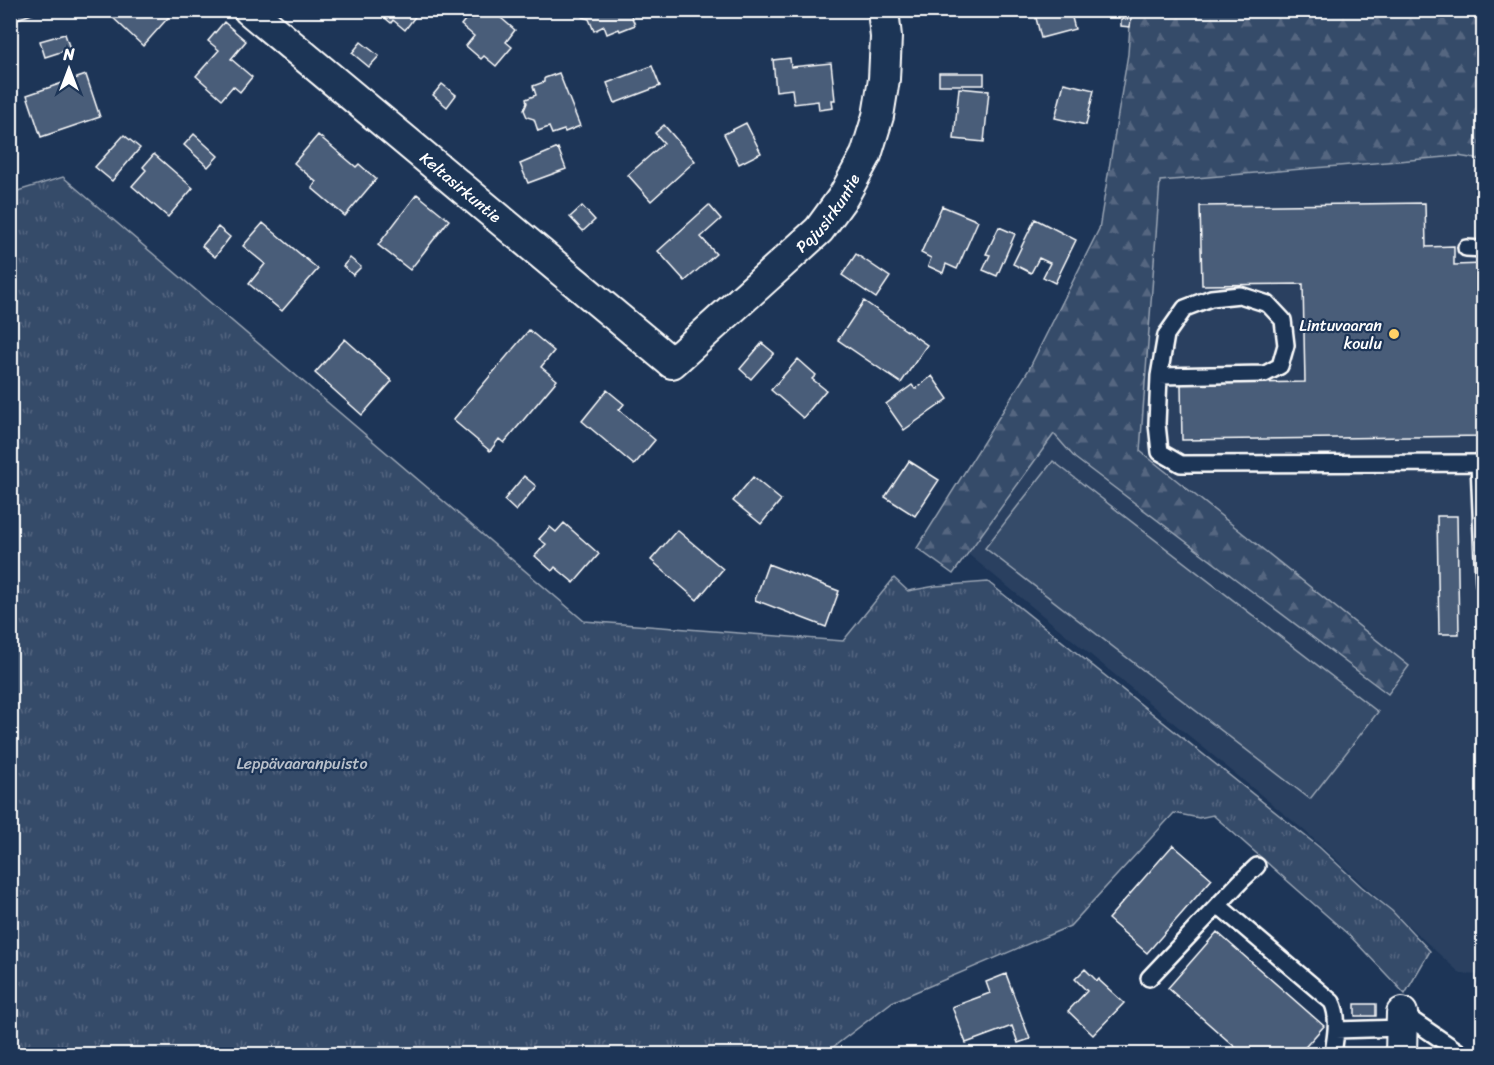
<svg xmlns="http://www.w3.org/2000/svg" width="1494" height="1065" font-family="Sriracha,sans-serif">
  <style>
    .built { fill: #2a4161 }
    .forest { fill: url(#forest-firs); stroke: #9aa5b4; stroke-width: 1.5 }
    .park { fill: url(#park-tufts); stroke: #9aa5b4; stroke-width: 1.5 }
    .garden { fill: #364b69; stroke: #9aa5b4; stroke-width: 1.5 }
    .building { fill: #4a5d79; stroke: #fff; stroke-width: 1.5 }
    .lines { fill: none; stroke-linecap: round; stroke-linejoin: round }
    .lane-casing { stroke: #fff; stroke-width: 20 }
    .street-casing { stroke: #fff; stroke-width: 34 }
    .lane { stroke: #1d3557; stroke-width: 15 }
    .street { stroke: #1d3557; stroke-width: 30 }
    .poi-dot { fill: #ffd166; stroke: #1d3557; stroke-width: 2 }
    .labels { text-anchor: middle; stroke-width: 4.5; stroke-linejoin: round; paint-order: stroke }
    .street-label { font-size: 16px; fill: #fff; stroke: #1d3557 }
    .poi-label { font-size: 16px; fill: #fff; stroke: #1d3557; text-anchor: end }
    .park-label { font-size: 16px; fill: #b9c0ca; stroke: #1d3557 }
  </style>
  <defs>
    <pattern id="forest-firs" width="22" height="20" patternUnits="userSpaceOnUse" patternTransform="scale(1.5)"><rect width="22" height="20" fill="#364b69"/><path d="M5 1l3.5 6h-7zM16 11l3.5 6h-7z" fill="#546680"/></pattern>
    <pattern id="park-tufts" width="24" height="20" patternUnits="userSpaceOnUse" patternTransform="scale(1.5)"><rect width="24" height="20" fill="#364b69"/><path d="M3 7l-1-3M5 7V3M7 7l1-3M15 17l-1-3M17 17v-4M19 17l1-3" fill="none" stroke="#546680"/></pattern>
  </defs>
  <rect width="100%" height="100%" fill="#1d3557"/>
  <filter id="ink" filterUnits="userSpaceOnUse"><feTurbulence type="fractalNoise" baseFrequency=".0167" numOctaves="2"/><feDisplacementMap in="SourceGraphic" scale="12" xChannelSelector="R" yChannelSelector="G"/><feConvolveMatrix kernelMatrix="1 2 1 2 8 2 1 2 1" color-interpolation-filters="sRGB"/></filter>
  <g filter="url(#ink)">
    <path class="built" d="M1458 156 1483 160V975L1461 974 1305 831 968 554 1054 433 1075 458 1388 693 1409 666 1140 451 1160 181Z"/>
    <path class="forest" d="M1131 11H1483V160L1458 156 1160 181 1140 451 1409 666 1388 694 1075 458 1054 434 953 574 917 548 1028 371 1099 229 1128 54Z"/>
    <path class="park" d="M63 177 584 621 843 641 894 578 908 591 936 586 988 582 1319 847 1362 887 1392 911 1430 951 1405 994 1350 936 1213 815 1199 818 1174 813 1070 926 892 1002 824 1054H11V193Z"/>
    <path class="garden" d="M1053 461 1378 712 1310 799 985 548Z"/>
    <path class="building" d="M14 10H44L17 19Z
      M112 10H175L143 46 109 14Z
      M379 10H420L405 30 393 20 391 23 378 12Z
      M473 10H482L489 17 494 12 515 30 506 42 512 47 496 66 484 56 481 59 466 46 474 36 461 25Z
      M579 10H629L635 25 620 31 619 29 607 34 604 26 594 31 589 19 582 17Z
      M1034 10H1070L1075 29 1041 38Z
      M1121 19H1131L1130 27 1121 26Z
      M224 22 246 41 231 59 252 77 240 92 233 86 222 99 196 76 219 50 208 41Z
      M65 34 70 49 45 57 40 41Z
      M361 42 379 56 369 67 352 53Z
      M790 58 791 67 831 63 835 100H832L833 108 819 110 818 101 794 104 792 89 776 91 773 60Z
      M652 66 660 86 615 103 607 83Z
      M559 73 580 126 565 132 564 130 552 134 549 127 538 131 534 119 527 117 524 110 527 103 526 99 536 95 533 86 544 82V79L545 78Z
      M939 73H984V85H939Z
      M86 75 100 117 41 137 27 95Z
      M1064 83 1094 90 1086 125 1055 118Z
      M442 84 456 95 447 107 433 95Z
      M959 88 989 91 984 142 954 139Z
      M746 123 761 153 739 164 724 134Z
      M664 125 695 161 651 201 628 175 664 143 655 133Z
      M194 134 218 156 208 167 184 145Z
      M124 135 140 148 112 181 95 167Z
      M318 135 356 167 359 164 376 179 345 216 312 188 316 182 294 163Z
      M558 148 566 169 528 183 520 164Z
      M154 154 193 188 168 217 132 186 146 170 143 167Z
      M417 194 449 220 410 270 378 245Z
      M1425 203 1426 247 1454 246V265L1484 264V436L1182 440 1181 384 1305 382 1303 284 1202 285 1200 206Z
      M709 205 721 219 701 237 716 254 685 281 658 251Z
      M582 206 595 220 583 231 570 217Z
      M942 206 978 221 957 269 946 264 943 273 928 266 931 258 921 253Z
      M1035 219 1076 240 1055 283 1043 277 1050 263 1039 258 1031 273 1013 264Z
      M263 223 318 269 282 311 249 284 265 264 243 246Z
      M218 227 230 237 215 257 202 246Z
      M999 227 1015 234 997 276 983 270 990 255 986 254Z
      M856 254 890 277 876 298 842 275Z
      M350 258 361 267 353 275 343 266Z
      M864 301 927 345 901 383 838 340Z
      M529 330 554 351 541 367 557 380 504 443 499 439 490 451 453 420Z
      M345 339 392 381 362 415 315 373Z
      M762 343 774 353 751 379 740 369Z
      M798 359 816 375 812 379 826 390 803 418 771 390Z
      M932 376 948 399 904 430 886 404 912 385 915 389Z
      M607 390 624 404 619 410 655 440 634 465 582 421Z
      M909 461 939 480 915 516 885 497Z
      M524 476 536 486 516 511 504 500Z
      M753 477 781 500 761 524 733 501Z
      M1437 516H1457L1459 634H1439Z
      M564 523 599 554 574 583 555 567 552 571 535 556 546 544 539 539 550 527 556 532Z
      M677 530 723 569 697 600 651 560Z
      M768 564 839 591 826 627 755 600Z
      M1173 845 1212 879 1147 953 1108 919Z
      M1217 932 1324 1026 1299 1054H1243L1168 988Z
      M1085 969 1097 981 1099 979 1100 981 1124 1003 1093 1035 1068 1011 1087 991 1075 979Z
      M1006 974 1030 1039 1018 1043 1012 1026 966 1043 952 1007 990 993 986 982Z
      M1355 1004H1376V1016H1355Z"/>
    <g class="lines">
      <defs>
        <path id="lane" d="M1466 248 1484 249
          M1159 376 1265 374 1280 366 1286 345 1283 320 1268 304 1240 295 1211 298 1185 308 1166 335 1159 376 1157 424 1160 452 1181 464 1479 463 1484 583
          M1218 905 1332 1002C1340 1018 1335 1037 1333 1054
          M1149 978 1241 881 1257 866
          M1402 1013 1462 1054
          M1336 1030 1402 1028"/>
        <g id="street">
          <path id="s1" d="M249 10 672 363 819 230 843 197 866 155 878 116 884 79 886 37 883 10"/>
          <path d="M1401 1054 1402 1013"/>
        </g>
      </defs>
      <use href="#lane" class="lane-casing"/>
      <use href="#street" class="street-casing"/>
      <use href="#lane" class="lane"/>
      <use href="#street" class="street"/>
    </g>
  </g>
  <circle class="poi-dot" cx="1394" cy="334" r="6"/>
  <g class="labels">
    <g class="street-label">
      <text dy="6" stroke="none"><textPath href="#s1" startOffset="276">Keltasirkuntie</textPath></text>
      <text dy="6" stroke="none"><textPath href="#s1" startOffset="768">Pajusirkuntie</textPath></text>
    </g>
    <g class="poi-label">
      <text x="1382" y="331">Lintuvaaran<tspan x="1382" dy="18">koulu</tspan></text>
    </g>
    <g class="park-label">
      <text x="302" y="769">Leppävaaranpuisto</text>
    </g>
  </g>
  <rect width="1494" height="1065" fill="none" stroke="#1d3557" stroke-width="36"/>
  <rect x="18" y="18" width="1458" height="1029" fill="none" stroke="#fff" stroke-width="2" filter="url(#ink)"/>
  <g transform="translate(69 69)" stroke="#1d3557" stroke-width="4.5" paint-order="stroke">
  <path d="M0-4.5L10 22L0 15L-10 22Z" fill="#ffffff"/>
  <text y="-9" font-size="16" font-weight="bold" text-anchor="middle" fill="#ffffff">N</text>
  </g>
</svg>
